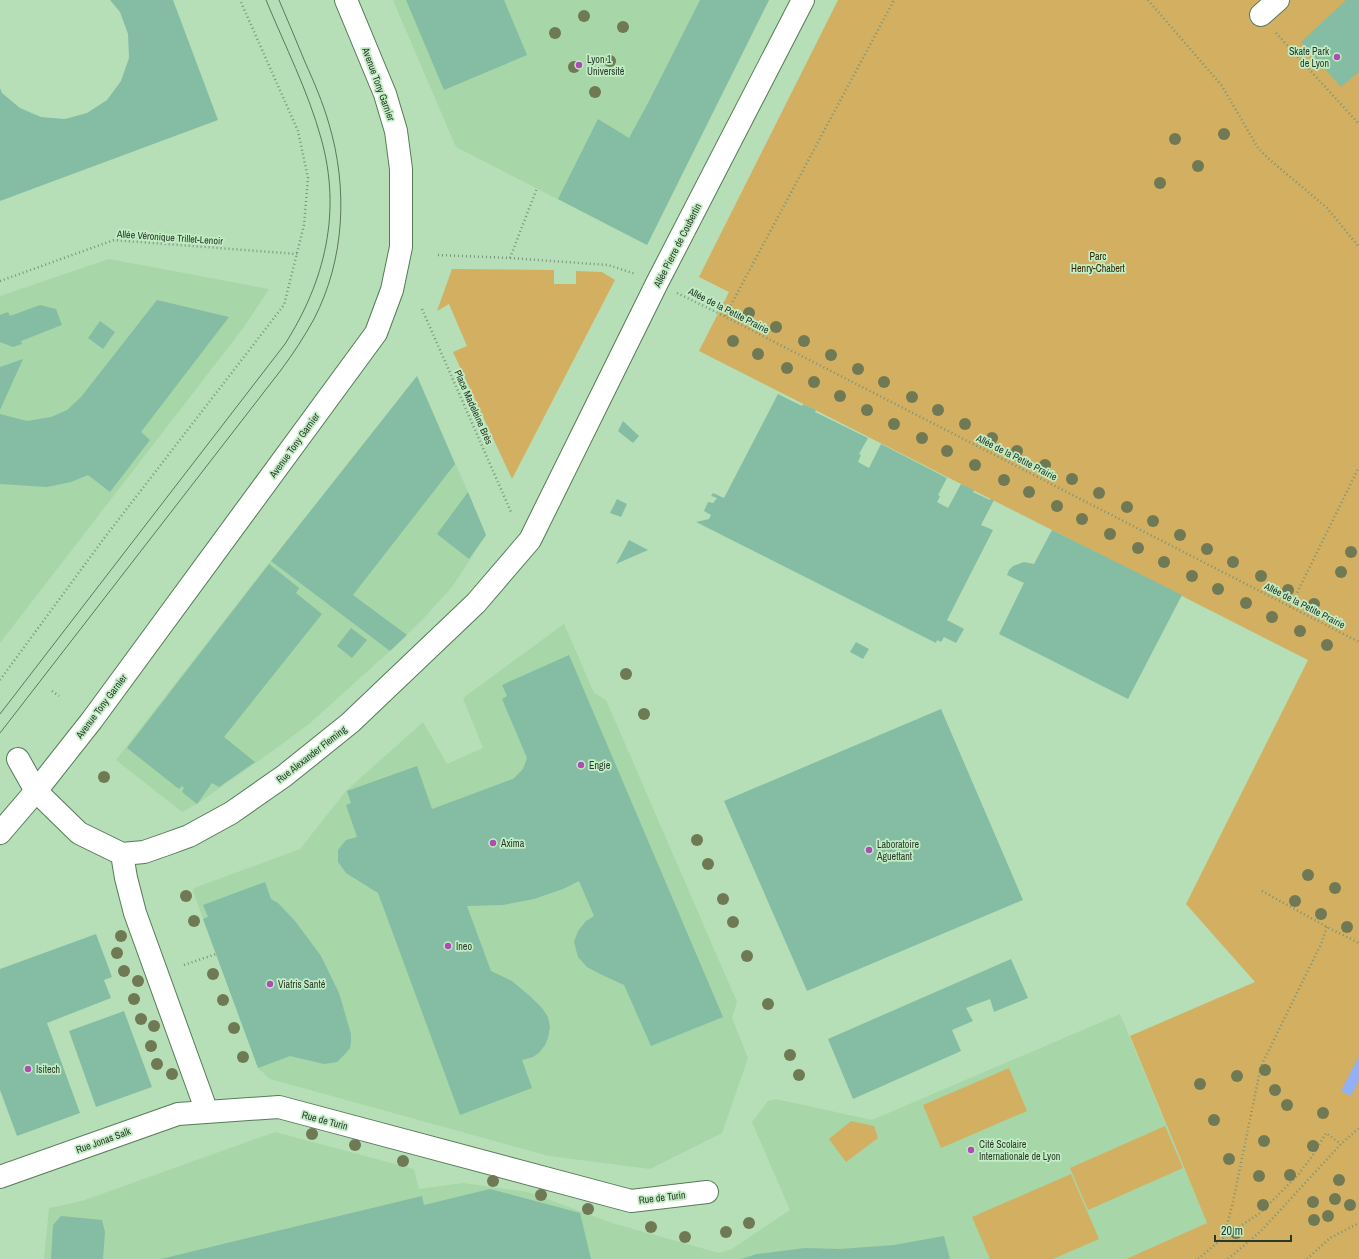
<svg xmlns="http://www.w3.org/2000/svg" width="1359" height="1259" font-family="'Archivo Narrow',sans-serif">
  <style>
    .built { fill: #a7d6a8 }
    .green { fill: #d3af61 }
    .water { fill: #91b0f6 }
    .building { fill: #84bda4 }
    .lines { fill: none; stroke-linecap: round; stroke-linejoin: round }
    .minor-casing { stroke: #557b57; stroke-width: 24 }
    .major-casing { stroke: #557b57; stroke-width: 24 }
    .path { stroke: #779578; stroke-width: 2.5; stroke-dasharray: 1 3; stroke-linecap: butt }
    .minor { stroke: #fff; stroke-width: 22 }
    .major { stroke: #fff; stroke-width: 22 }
    .tram { stroke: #5d775e; stroke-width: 1 }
    .tree { fill: #6f7954 }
    .poi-dot { fill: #ae4cb3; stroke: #c3edc4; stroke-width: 1.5 }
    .labels { text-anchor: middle; stroke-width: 3.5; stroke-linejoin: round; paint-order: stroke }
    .poi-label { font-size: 10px; fill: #283929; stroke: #c3edc4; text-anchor: start }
    .street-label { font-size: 10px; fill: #283929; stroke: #c3edc4 }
    .park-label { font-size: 10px; fill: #352603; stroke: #c3edc4 }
  </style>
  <rect width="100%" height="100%" fill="#b6dfb7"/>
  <path class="built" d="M393 0H769L647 245 456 147Z
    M109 259 269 289 244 327 0 643V296Z
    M417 376 468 492 486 535 452 587 423 619 390 651 309 724 278 747 197 804 182 812 116 760 265 568Z
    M564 624 594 693 606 700 737 1002 732 1018 748 1058 722 1133 650 1169 549 1156 270 1079 258 1068 193 891 194 888 300 849 346 791 423 722 447 764 483 748 463 698Z
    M1120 1014 1207 1223 1126 1259H44L49 1208 82 1201 275 1132 414 1169 419 1189 463 1183 528 1192 612 1223 719 1253 732 1249 790 1210 752 1122 768 1101 776 1099 872 1120Z"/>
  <path class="green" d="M838 0H1359V1259H1126L1207 1223 1130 1036 1255 982 1186 904 1308 660 699 351 729 292 699 277Z
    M452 269 554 270V284H576V271L602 272 615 280 512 479 453 352 467 346 449 304 437 311Z
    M1009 1068 1027 1111 941 1148 923 1105Z
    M851 1121 874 1126 878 1138 846 1162 829 1139Z
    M1165 1126 1183 1168 1088 1210 1070 1168Z
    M1071 1174 1099 1239 1053 1259H990L972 1217Z"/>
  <path class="water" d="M1359 1056V1080L1351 1096 1341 1091Z"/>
  <path class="building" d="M110 0H173L218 120 0 201V88L2 93 20 108 41 117 65 119 87 113 107 100 121 81 129 58 128 34 120 12Z
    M406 0H504L527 55 444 90Z
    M700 0H769L647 245 558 199 598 119 629 138 648 103Z
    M1346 0H1359V72L1341 87 1301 42Z
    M157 300 229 317 141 432 150 440 110 492 88 475 71 482 47 487 0 484V414L27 421 51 417 67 410 81 397Z
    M40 305 56 309 62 325 21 341 22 344 13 347 0 342V315L8 312 10 316Z
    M100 321 115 332 103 349 88 338Z
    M23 359 0 410V367Z
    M417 376 455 464 353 595 407 635 390 651 271 561Z
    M778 394 802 406 803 404 816 410 815 412 868 438 859 454 861 455 858 462 869 468 881 444 947 478 938 495 940 496 937 502 948 508 961 484 974 490 973 492 990 500V499L994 500 981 525 993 530 947 620 964 629 956 643 944 637 941 642 937 640 936 643 696 522 709 519 711 515 704 511 708 502 713 503 717 498 711 496 713 493 724 498Z
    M623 421 639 436 633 443 618 431Z
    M468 492 486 535 469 559 437 534Z
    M617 499 627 504 621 517 610 513Z
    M1052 530 1182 595 1128 699 999 634 1024 583 1007 575 1009 570 1013 566 1024 562 1034 564Z
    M629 540 648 550 616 564Z
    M269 564 299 588 296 593 322 614 224 737 255 762 219 787 212 783 197 804 182 792 184 788 182 786 179 789 127 748Z
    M351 628 367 640 352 658 337 646Z
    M856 642 869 649 863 659 850 652Z
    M569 655 723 1017 651 1046 624 985 600 974 587 967 578 957 574 942 578 931 586 921 594 916 579 881 563 889 534 899 503 905 467 906 491 971 512 981 531 997 542 1008 548 1017 550 1027 548 1038 545 1045 539 1053 533 1057 522 1060 532 1088 460 1115 378 893 346 873 338 862V850L346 840 357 837 346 805 351 803 347 791 417 766 432 809 513 779 523 769 527 758 502 699 507 696 502 685Z
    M941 709 1023 900 807 991 724 801Z
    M265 882 271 899 278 903 295 921 321 956 339 993 351 1034V1042L350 1048 346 1053 337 1062 324 1064 290 1056 258 1068 203 919 208 917 203 905Z
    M96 934 112 977 104 980 111 998 47 1023 80 1113 17 1136 0 1090V969Z
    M1011 959 1028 998 994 1012 990 999 966 1008 973 1021 952 1030 961 1051 853 1099 828 1039Z
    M124 1011 152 1087 96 1107 69 1031Z
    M490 1189 580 1213 591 1259H161L422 1196 424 1205Z
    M61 1216 102 1220 105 1232 103 1259H51L53 1225Z
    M944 1236 950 1259H741L757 1254 805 1248 840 1249 894 1245Z"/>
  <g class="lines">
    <defs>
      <path id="minor" d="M1261 15 1278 0
        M18 759 36 791 79 833 122 854 144 852 167 844 189 836 231 813 284 776 350 723 476 603 530 540 657 283 803 0
        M122 854 126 878 135 913 207 1112
        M0 1177 178 1114 279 1107 631 1201 707 1192"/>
      <path id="major" d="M0 833 36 791 92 720 376 333 392 290 401 247V169L396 131 385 94 346 0"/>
    </defs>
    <use href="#minor" class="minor-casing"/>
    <use href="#major" class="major-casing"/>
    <path class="path" d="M1148 0 1222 86 1258 148 1269 159 1327 208 1359 247
      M1276 33 1359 124
      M438 255 510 258 608 265 636 274
      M510 258 537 188
      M0 281 114 240 297 254
      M677 293 718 313 1359 642
      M422 309 511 512
      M725 316 894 0
      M1290 607 1359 467
      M0 680 105 537 284 305 304 225 308 178 298 131 240 0
      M52 691 59 696
      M1262 891 1327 927 1359 943
      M184 965 216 954
      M1224 1237 1233 1202 1261 1066 1321 944 1327 927
      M1198 1259 1224 1237 1260 1213 1298 1175 1313 1155 1326 1133 1341 1144
      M1228 1259 1261 1231 1341 1144 1359 1128
      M1307 1259 1330 1238 1359 1223"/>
    <use href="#minor" class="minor"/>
    <use href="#major" class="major"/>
    <path class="tram" d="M0 714 285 344C325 281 342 212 321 138 308 91 285 46 266 0
      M0 733 281 370C293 354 304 337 314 319 345 259 348 188 329 124 323 103 314 82 305 62 296 41 288 20 279 0"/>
  </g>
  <g class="tree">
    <circle cx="584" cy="16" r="6"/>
    <circle cx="623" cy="27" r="6"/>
    <circle cx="555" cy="33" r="6"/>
    <circle cx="610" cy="61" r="6"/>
    <circle cx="574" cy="67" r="6"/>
    <circle cx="595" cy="92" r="6"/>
    <circle cx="1224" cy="134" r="6"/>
    <circle cx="1175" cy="139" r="6"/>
    <circle cx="1198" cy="166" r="6"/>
    <circle cx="1160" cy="183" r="6"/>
    <circle cx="749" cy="313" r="6"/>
    <circle cx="776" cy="327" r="6"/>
    <circle cx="733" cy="341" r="6"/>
    <circle cx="804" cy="341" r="6"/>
    <circle cx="758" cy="354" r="6"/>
    <circle cx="831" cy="355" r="6"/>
    <circle cx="787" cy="368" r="6"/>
    <circle cx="858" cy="369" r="6"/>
    <circle cx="814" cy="382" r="6"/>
    <circle cx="884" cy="382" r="6"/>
    <circle cx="840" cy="396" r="6"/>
    <circle cx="912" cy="397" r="6"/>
    <circle cx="867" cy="410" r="6"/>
    <circle cx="938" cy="410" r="6"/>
    <circle cx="894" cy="424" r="6"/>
    <circle cx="965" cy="424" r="6"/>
    <circle cx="922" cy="438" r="6"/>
    <circle cx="992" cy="438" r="6"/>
    <circle cx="947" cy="451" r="6"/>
    <circle cx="1017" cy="451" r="6"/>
    <circle cx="975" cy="465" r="6"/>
    <circle cx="1045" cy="465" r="6"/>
    <circle cx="1072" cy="479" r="6"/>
    <circle cx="1004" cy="480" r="6"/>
    <circle cx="1029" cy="492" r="6"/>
    <circle cx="1099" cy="493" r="6"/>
    <circle cx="1057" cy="506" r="6"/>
    <circle cx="1127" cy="507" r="6"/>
    <circle cx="1082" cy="519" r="6"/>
    <circle cx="1153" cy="521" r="6"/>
    <circle cx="1110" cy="534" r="6"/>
    <circle cx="1180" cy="535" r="6"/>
    <circle cx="1138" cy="548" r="6"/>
    <circle cx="1207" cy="549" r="6"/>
    <circle cx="1351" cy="552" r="6"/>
    <circle cx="1164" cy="562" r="6"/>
    <circle cx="1233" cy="562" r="6"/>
    <circle cx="1341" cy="572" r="6"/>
    <circle cx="1192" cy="576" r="6"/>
    <circle cx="1261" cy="576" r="6"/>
    <circle cx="1218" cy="589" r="6"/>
    <circle cx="1288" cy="590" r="6"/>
    <circle cx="1246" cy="603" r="6"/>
    <circle cx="1314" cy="604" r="6"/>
    <circle cx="1272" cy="617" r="6"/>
    <circle cx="1300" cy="631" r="6"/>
    <circle cx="1327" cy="645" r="6"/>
    <circle cx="626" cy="674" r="6"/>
    <circle cx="644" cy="714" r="6"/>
    <circle cx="104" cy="777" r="6"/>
    <circle cx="697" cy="840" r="6"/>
    <circle cx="708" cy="864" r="6"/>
    <circle cx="1308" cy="875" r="6"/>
    <circle cx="1335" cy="888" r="6"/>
    <circle cx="186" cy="896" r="6"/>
    <circle cx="723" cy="899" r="6"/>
    <circle cx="1295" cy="901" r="6"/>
    <circle cx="1321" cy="914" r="6"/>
    <circle cx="194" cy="921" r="6"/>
    <circle cx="733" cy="922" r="6"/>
    <circle cx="1347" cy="927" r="6"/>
    <circle cx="121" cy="936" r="6"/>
    <circle cx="117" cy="953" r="6"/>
    <circle cx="747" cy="956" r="6"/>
    <circle cx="124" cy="971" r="6"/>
    <circle cx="213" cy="974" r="6"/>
    <circle cx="138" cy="981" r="6"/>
    <circle cx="134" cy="999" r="6"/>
    <circle cx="223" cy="1000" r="6"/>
    <circle cx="768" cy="1004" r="6"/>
    <circle cx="141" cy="1019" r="6"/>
    <circle cx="154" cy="1026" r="6"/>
    <circle cx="234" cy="1028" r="6"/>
    <circle cx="151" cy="1046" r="6"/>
    <circle cx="790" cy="1055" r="6"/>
    <circle cx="243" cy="1057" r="6"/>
    <circle cx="157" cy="1064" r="6"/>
    <circle cx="1265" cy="1070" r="6"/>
    <circle cx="172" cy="1074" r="6"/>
    <circle cx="799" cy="1075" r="6"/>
    <circle cx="1237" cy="1076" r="6"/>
    <circle cx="1200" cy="1084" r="6"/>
    <circle cx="1275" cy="1090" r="6"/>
    <circle cx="1287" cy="1105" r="6"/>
    <circle cx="1323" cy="1113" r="6"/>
    <circle cx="1214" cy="1120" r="6"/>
    <circle cx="312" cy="1134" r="6"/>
    <circle cx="1264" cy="1141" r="6"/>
    <circle cx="355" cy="1145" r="6"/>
    <circle cx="1313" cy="1146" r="6"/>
    <circle cx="1229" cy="1159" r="6"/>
    <circle cx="403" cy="1161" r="6"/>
    <circle cx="1290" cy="1175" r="6"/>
    <circle cx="1259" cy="1176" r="6"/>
    <circle cx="1339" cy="1180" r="6"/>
    <circle cx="493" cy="1181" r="6"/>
    <circle cx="541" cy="1195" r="6"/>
    <circle cx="1335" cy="1199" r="6"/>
    <circle cx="1313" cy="1202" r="6"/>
    <circle cx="1263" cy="1205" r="6"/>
    <circle cx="1350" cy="1205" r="6"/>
    <circle cx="588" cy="1209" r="6"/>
    <circle cx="1328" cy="1216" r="6"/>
    <circle cx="1314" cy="1220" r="6"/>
    <circle cx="749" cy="1223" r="6"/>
    <circle cx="651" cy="1227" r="6"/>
    <circle cx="726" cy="1232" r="6"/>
    <circle cx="1236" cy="1233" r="6"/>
    <circle cx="685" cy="1237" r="6"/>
  </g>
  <g class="poi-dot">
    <circle cx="1337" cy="57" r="4"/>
    <circle cx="579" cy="65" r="4"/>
    <circle cx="581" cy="765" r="4"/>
    <circle cx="493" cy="843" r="4"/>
    <circle cx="869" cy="850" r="4"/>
    <circle cx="448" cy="946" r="4"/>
    <circle cx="270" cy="984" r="4"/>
    <circle cx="28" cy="1069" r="4"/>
    <circle cx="971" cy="1150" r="4"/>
  </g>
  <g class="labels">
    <g class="poi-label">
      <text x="1329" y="55" text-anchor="end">Skate Park<tspan x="1329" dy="12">de Lyon</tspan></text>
      <text x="587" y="63">Lyon 1<tspan x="587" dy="12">Université</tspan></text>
      <text x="589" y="769">Engie</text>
      <text x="501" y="847">Axima</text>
      <text x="877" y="848">Laboratoire<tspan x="877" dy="12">Aguettant</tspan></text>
      <text x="456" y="950">Ineo</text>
      <text x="278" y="988">Viatris Santé</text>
      <text x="36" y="1073">Isitech</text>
      <text x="979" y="1148">Cité Scolaire<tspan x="979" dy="12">Internationale de Lyon</tspan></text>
    </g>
    <g class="street-label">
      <text transform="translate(379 84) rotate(70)" y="4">Avenue Tony Garnier</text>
      <text transform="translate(170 237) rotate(4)" y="4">Allée Véronique Trillet-Lenoir</text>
      <text transform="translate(677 245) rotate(-63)" y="4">Allée Pierre de Coubertin</text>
      <text transform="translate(729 310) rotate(27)" y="4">Allée de la Petite Prairie</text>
      <text transform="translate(474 407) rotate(66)" y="4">Place Madeleine Brès</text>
      <text transform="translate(294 445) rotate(-54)" y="4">Avenue Tony Garnier</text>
      <text transform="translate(1017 457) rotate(27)" y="4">Allée de la Petite Prairie</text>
      <text transform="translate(1305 605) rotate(27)" y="4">Allée de la Petite Prairie</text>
      <text transform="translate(101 706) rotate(-53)" y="4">Avenue Tony Garnier</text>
      <text transform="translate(311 754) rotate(-38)" y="4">Rue Alexander Fleming</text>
      <text transform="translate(325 1120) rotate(15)" y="4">Rue de Turin</text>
      <text transform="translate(103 1140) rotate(-20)" y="4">Rue Jonas Salk</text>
      <text transform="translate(662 1197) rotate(-7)" y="4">Rue de Turin</text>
    </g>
    <g class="park-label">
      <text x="1098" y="260">Parc<tspan x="1098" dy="12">Henry-Chabert</tspan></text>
    </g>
  </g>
  <path d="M1215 1235v6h76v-6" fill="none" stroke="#283929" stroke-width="2"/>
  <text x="1221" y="1235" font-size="12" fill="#283929" stroke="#c3edc4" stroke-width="3" paint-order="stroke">20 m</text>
</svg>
